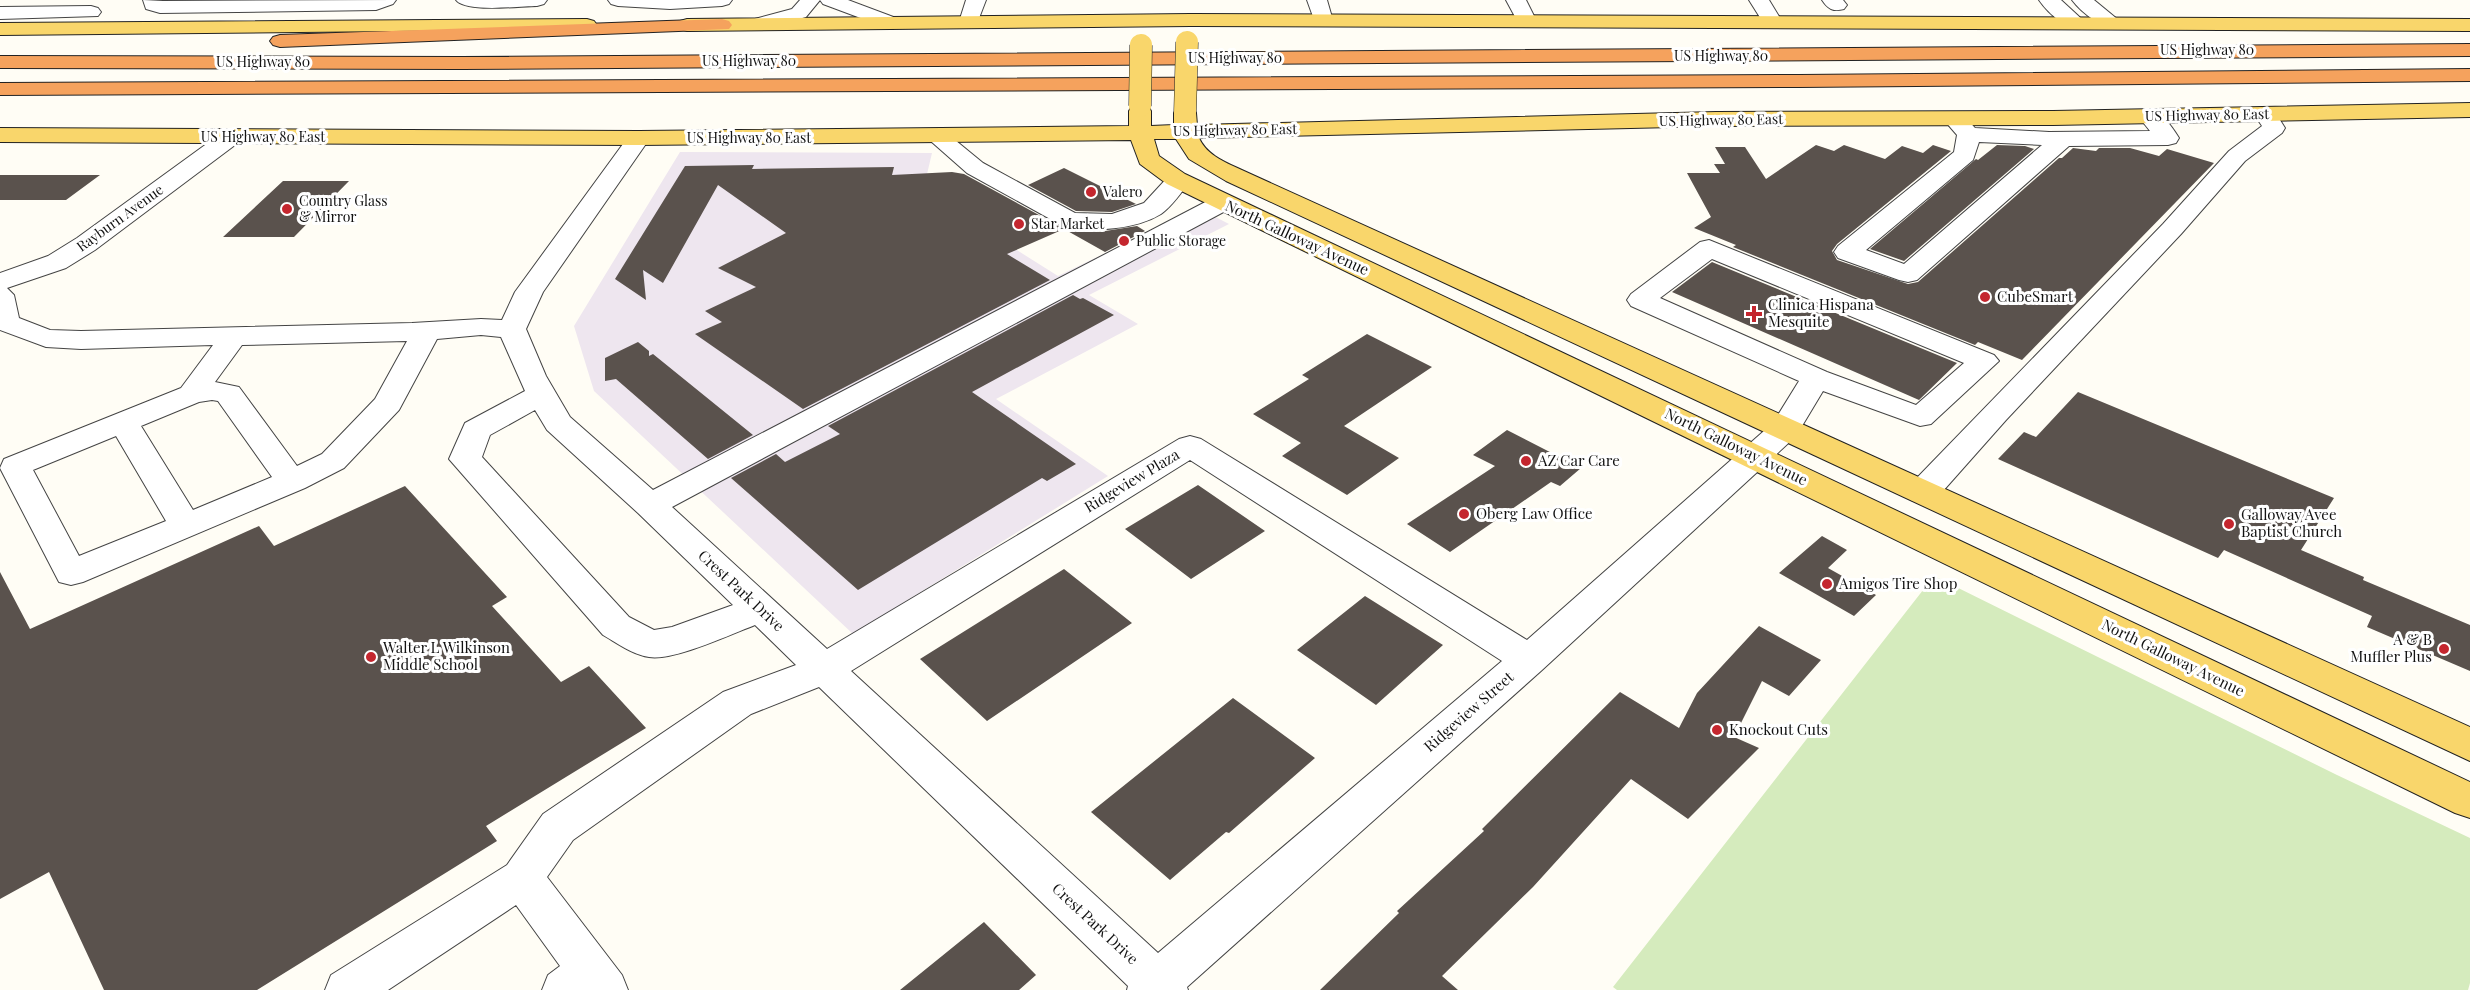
<svg xmlns="http://www.w3.org/2000/svg" width="2470" height="990" font-family="'Playfair Display',serif">
  <style>
    .industrial { fill: #eee6ef }
    .green { fill: #d5ebbd }
    .building { fill: #5a524d }
    .lines { fill: none; stroke-linecap: round; stroke-linejoin: round }
    .minor-casing { stroke: #444; stroke-width: 2 }
    .major-casing { stroke: #222; stroke-width: 2 }
    .highway-casing { stroke: #222; stroke-width: 2 }
    .minor { fill: #fff; fill-rule: evenodd }
    .major { fill: #f9d66b; fill-rule: evenodd }
    .highway { fill: #f5a25d; fill-rule: evenodd }
    .major-bridge-casing { stroke: #222; stroke-width: 23; stroke-linecap: butt }
    .major-bridge { stroke: #f9d66b; stroke-width: 22 }
    .poi-dot { fill: #c4262e; stroke: #fff; stroke-width: 2 }
    .labels { text-anchor: middle; stroke-width: 6; stroke-linejoin: round; paint-order: stroke }
    .far-street-label { font-size: 14px; fill: #111; stroke: #fff }
    .far-poi-label { font-size: 14px; fill: #111; stroke: #fff; text-anchor: start }
    .street-label { font-size: 15px; fill: #111; stroke: #fff }
    .poi-label { font-size: 15px; fill: #111; stroke: #fff; text-anchor: start }
  </style>
  <rect width="100%" height="100%" fill="#fffdf5"/>
  <path class="industrial" d="M680 152 932 153 923 191 1058 276 1198 208 1229 224 1089 295 1138 324 996 399 1108 476 853 634 594 391 574 326Z"/>
  <path class="green" d="M1934 576 2337 775 2470 838V983L2468 990H1617L1613 987Z"/>
  <path class="building" d="M1816 145 1834 151 1844 145 1885 159 1902 146 1923 153 1933 145 1951 151 1837 244 1832 251 1837 260 1908 284 1918 282 2059 158H2062L2073 148 2096 151 2099 148H2130L2159 156 2167 149 2214 163 2022 360 1978 342 1975 345 1733 247 1736 245 1694 228 1711 217 1687 173H1720L1714 164H1725L1715 147H1745L1766 179Z
    M1997 145 2025 146 2034 149 1904 261 1870 249 1976 159 1978 160Z
    M754 165 752 169 894 167 892 175 952 172 964 174 1061 227 1099 232 1137 226 1145 231 1105 252 1064 229 1007 254 1050 280 803 409 695 334 722 322 705 311 756 287 718 268 786 233 718 185 663 283 643 270 646 300 615 279 685 166Z
    M1064 168 1136 204 1112 212 1076 211 1028 185Z
    M0 175H100L66 200H0Z
    M283 181H349L294 237H223Z
    M1712 262 1957 363 1919 400 1672 292Z
    M1073 295 1080 299 1083 298 1114 315 972 392 1076 464 1047 481 1042 478 858 590 731 478 776 454 785 462 840 434 828 426Z
    M1367 334 1432 367 1344 426 1399 458 1347 495 1282 456 1301 443 1253 414 1309 379 1302 375Z
    M638 342 649 351V356L653 354 753 435 708 459 616 379 605 381V358Z
    M2078 392 2334 498 2301 550 2364 577 2363 580 2470 625V671L2367 627 2372 616 2224 550 2218 558 1998 459 2024 432 2036 437Z
    M1507 430 1581 468 1560 486 1551 482 1450 552 1407 524 1495 466 1473 455Z
    M1198 485 1265 531 1191 579 1125 529Z
    M405 486 507 597 492 606 561 682 589 666 646 728 486 826 497 841 257 990H104L49 872 0 899V572L30 629 259 526 274 546Z
    M1822 536 1847 550 1828 568 1876 595 1854 616 1779 573Z
    M1064 569 1132 623 987 721 920 659Z
    M1365 596 1443 645 1376 705 1297 650Z
    M1759 626 1821 660 1789 696 1762 681 1734 737 1759 748 1688 819 1631 779 1533 887 1442 976 1458 990H1320L1399 913 1397 911 1484 831 1482 829 1620 692 1679 728 1697 693Z
    M1233 698 1315 758 1229 833 1226 832 1170 880 1091 812Z
    M984 922 1036 975 1019 990H900Z"/>
  <g class="lines">
    <defs>
      <path id="minor" d="M143 0 163 1 396 0 393 4 376 10 160 13 146 9Z
        M456 0H547L544 4 537 6C520 6 466 13 456 0Z
        M608 0H732L729 4 722 6 670 9 618 6 611 4Z
        M800 0H848L896 18 899 22 896 26H882L823 4 820 0 806 17 758 30 751 28 748 24 751 20 792 9Z
        M966 0H986L976 26H962L959 22Z
        M1307 0H1327L1333 21 1330 25H1316Z
        M1506 0H1526L1537 22 1534 26H1520Z
        M1749 0H1769L1783 23 1780 27H1766Z
        M1822 0H1843L1847 5 1844 9C1833 12 1828 9 1822 0Z
        M2039 0H2061L2086 23 2083 27C2067 31 2048 13 2039 0Z
        M2072 0H2094L2122 23 2119 27C2104 31 2081 12 2072 0Z
        M91 6 98 8 101 12 98 16 0 19V7Z
        M2265 107 2273 109 2285 128 2282 133 2245 161 2181 234 2006 420 1935 500 1923 503 1911 500 1907 492 1911 484 2163 224 2229 151 2262 126 2254 114 2257 109Z
        M2149 109C2162 112 2172 127 2179 138L2176 143 2168 145 2069 146 1917 280 1908 282 1899 280 1838 258 1834 252 1838 246 1954 152 1957 135 1944 120 1947 115C1961 112 1966 118 1975 128L2049 132 2150 131 2138 116 2141 111ZM1979 142 2042 145 1904 264 1866 250 1973 160Z
        M936 129 944 131 983 163 1075 213 1112 214 1144 203 1168 177 1177 175 1186 177 1189 182C1182 192 1171 207 1161 214 1135 230 1091 233 1061 225L967 173 925 136 928 131Z
        M231 130 239 132 242 137 239 142 95 250 66 268 7 288 14 295 19 318 50 330 81 331 412 323 481 319 502 320 515 292 631 133 639 131 647 133 650 138 543 292 526 329 546 376 570 417 653 490 1213 198 1222 196 1231 198 1234 203 1231 208 672 507 827 649 1179 439 1190 436 1201 439 1527 640 1773 423 1799 381 1631 306 1627 300 1631 294 1700 242 1709 240 1994 355 1999 361 1931 424 1920 426 1823 391 1796 436 1767 463 1542 670 1187 987 1188 990H1127L1128 986 819 687 751 714 573 840 547 877 622 975 628 990H542L548 975 560 966 516 905 388 990H325L331 975 507 865 543 814 723 692 796 665 755 625C729 635 674 661 649 657 633 655 617 643 603 635L449 459 465 423 525 391 501 337 481 335 437 339 399 410 344 468 305 488 83 582 71 585 59 582 0 468 4 459 181 388 213 345 81 349 46 347 0 330V273L48 256 77 238 223 132ZM1712 259 1964 363 1916 405 1827 372 1660 298ZM407 341 375 399 322 454 297 466 239 387 215 382 242 345ZM212 400 218 401 272 477 193 510 141 426 199 402ZM535 410 547 430 638 513 733 605 672 627 654 630 629 617 482 457 490 435ZM116 436 166 521 79 556 33 470ZM1190 460 1502 661 1158 953 851 671Z"/>
      <path id="major" d="M1191 14 2470 19V31L1191 26 687 31 680 29 677 25 680 21 687 19Z
        M587 19 594 21 597 25 594 29 0 35V23Z
        M2470 103V117L2053 125 1716 126 1199 138C1207 156 1227 163 1244 171L2470 727V761L1226 181 1189 159 1176 139H1154L1159 156 1185 174 2470 782V818L2455 813 1167 184 1140 164 1131 140 639 145 0 142V128L639 131 1129 126V111L1132 106 1140 104 1148 106 1151 111V126L1174 125V113L1177 108 1185 106 1193 108 1196 113 1197 125 1716 112 2053 111Z"/>
      <path id="highway" d="M722 19 729 21 732 25 729 29 280 47 273 45 270 41 273 37 280 35Z
        M2470 44V56L461 69 0 68V56L461 57Z
        M2470 69V81L1799 87 0 95V83L1799 75Z"/>
    </defs>
    <use href="#minor" class="minor-casing"/>
    <use href="#major" class="major-casing"/>
    <use href="#highway" class="highway-casing"/>
    <use href="#minor" class="minor"/>
    <use href="#major" class="major"/>
    <use href="#highway" class="highway"/>
    <defs>
      <path id="major-bridge" d="M1140 106 1141 45
        M1185 113 1187 42"/>
    </defs>
    <use href="#major-bridge" class="major-bridge-casing"/>
    <use href="#major-bridge" class="major-bridge"/>
  </g>
  <g class="poi-dot">
    <circle cx="1091" cy="192" r="6"/>
    <circle cx="287" cy="209" r="6"/>
    <circle cx="1019" cy="224" r="6"/>
    <circle cx="1124" cy="241" r="6"/>
    <circle cx="1985" cy="297" r="6"/>
    <path d="M1751 305h6v6h6v6h-6v6h-6v-6h-6v-6h6z"/>
    <circle cx="1526" cy="461" r="6"/>
    <circle cx="1464" cy="514" r="6"/>
    <circle cx="2229" cy="524" r="6"/>
    <circle cx="1827" cy="584" r="6"/>
    <circle cx="2444" cy="649" r="6"/>
    <circle cx="371" cy="657" r="6"/>
    <circle cx="1717" cy="730" r="6"/>
  </g>
  <g class="labels">
    <g class="far-street-label">
      <text x="2207" y="55">US Highway 80</text>
      <text x="1721" y="61">US Highway 80</text>
      <text x="1235" y="63">US Highway 80</text>
      <text x="749" y="66">US Highway 80</text>
      <text x="263" y="67">US Highway 80</text>
      <text transform="translate(2207 115) rotate(-1)" y="5">US Highway 80 East</text>
      <text transform="translate(1721 120) rotate(-1)" y="5">US Highway 80 East</text>
      <text transform="translate(1235 130) rotate(-1)" y="5">US Highway 80 East</text>
      <text x="263" y="142">US Highway 80 East</text>
      <text x="749" y="143">US Highway 80 East</text>
      <text transform="translate(120 218) rotate(-36)" y="5">Rayburn Avenue</text>
    </g>
    <g class="far-poi-label">
      <text x="1103" y="197">Valero</text>
      <text x="299" y="206">Country Glass<tspan x="299" dy="16">&amp; Mirror</tspan></text>
      <text x="1031" y="229">Star Market</text>
      <text x="1136" y="246">Public Storage</text>
    </g>
    <g class="street-label">
      <text transform="translate(1297 238) rotate(25)" y="5">North Galloway Avenue</text>
      <text transform="translate(1736 447) rotate(26)" y="5">North Galloway Avenue</text>
      <text transform="translate(1132 481) rotate(-31)" y="5">Ridgeview Plaza</text>
      <text transform="translate(741 591) rotate(43)" y="5">Crest Park Drive</text>
      <text transform="translate(2173 658) rotate(26)" y="5">North Galloway Avenue</text>
      <text transform="translate(1469 712) rotate(-41)" y="5">Ridgeview Street</text>
      <text transform="translate(1095 924) rotate(43)" y="5">Crest Park Drive</text>
    </g>
    <g class="poi-label">
      <text x="1997" y="302">CubeSmart</text>
      <text x="1768" y="310">Clinica Hispana<tspan x="1768" dy="17">Mesquite</tspan></text>
      <text x="1538" y="466">AZ Car Care</text>
      <text x="1476" y="519">Oberg Law Office</text>
      <text x="2241" y="520">Galloway Avee<tspan x="2241" dy="17">Baptist Church</tspan></text>
      <text x="1839" y="589">Amigos Tire Shop</text>
      <text x="2432" y="645" text-anchor="end">A &amp; B<tspan x="2432" dy="17">Muffler Plus</tspan></text>
      <text x="383" y="653">Walter L Wilkinson<tspan x="383" dy="17">Middle School</tspan></text>
      <text x="1729" y="735">Knockout Cuts</text>
    </g>
  </g>
</svg>
